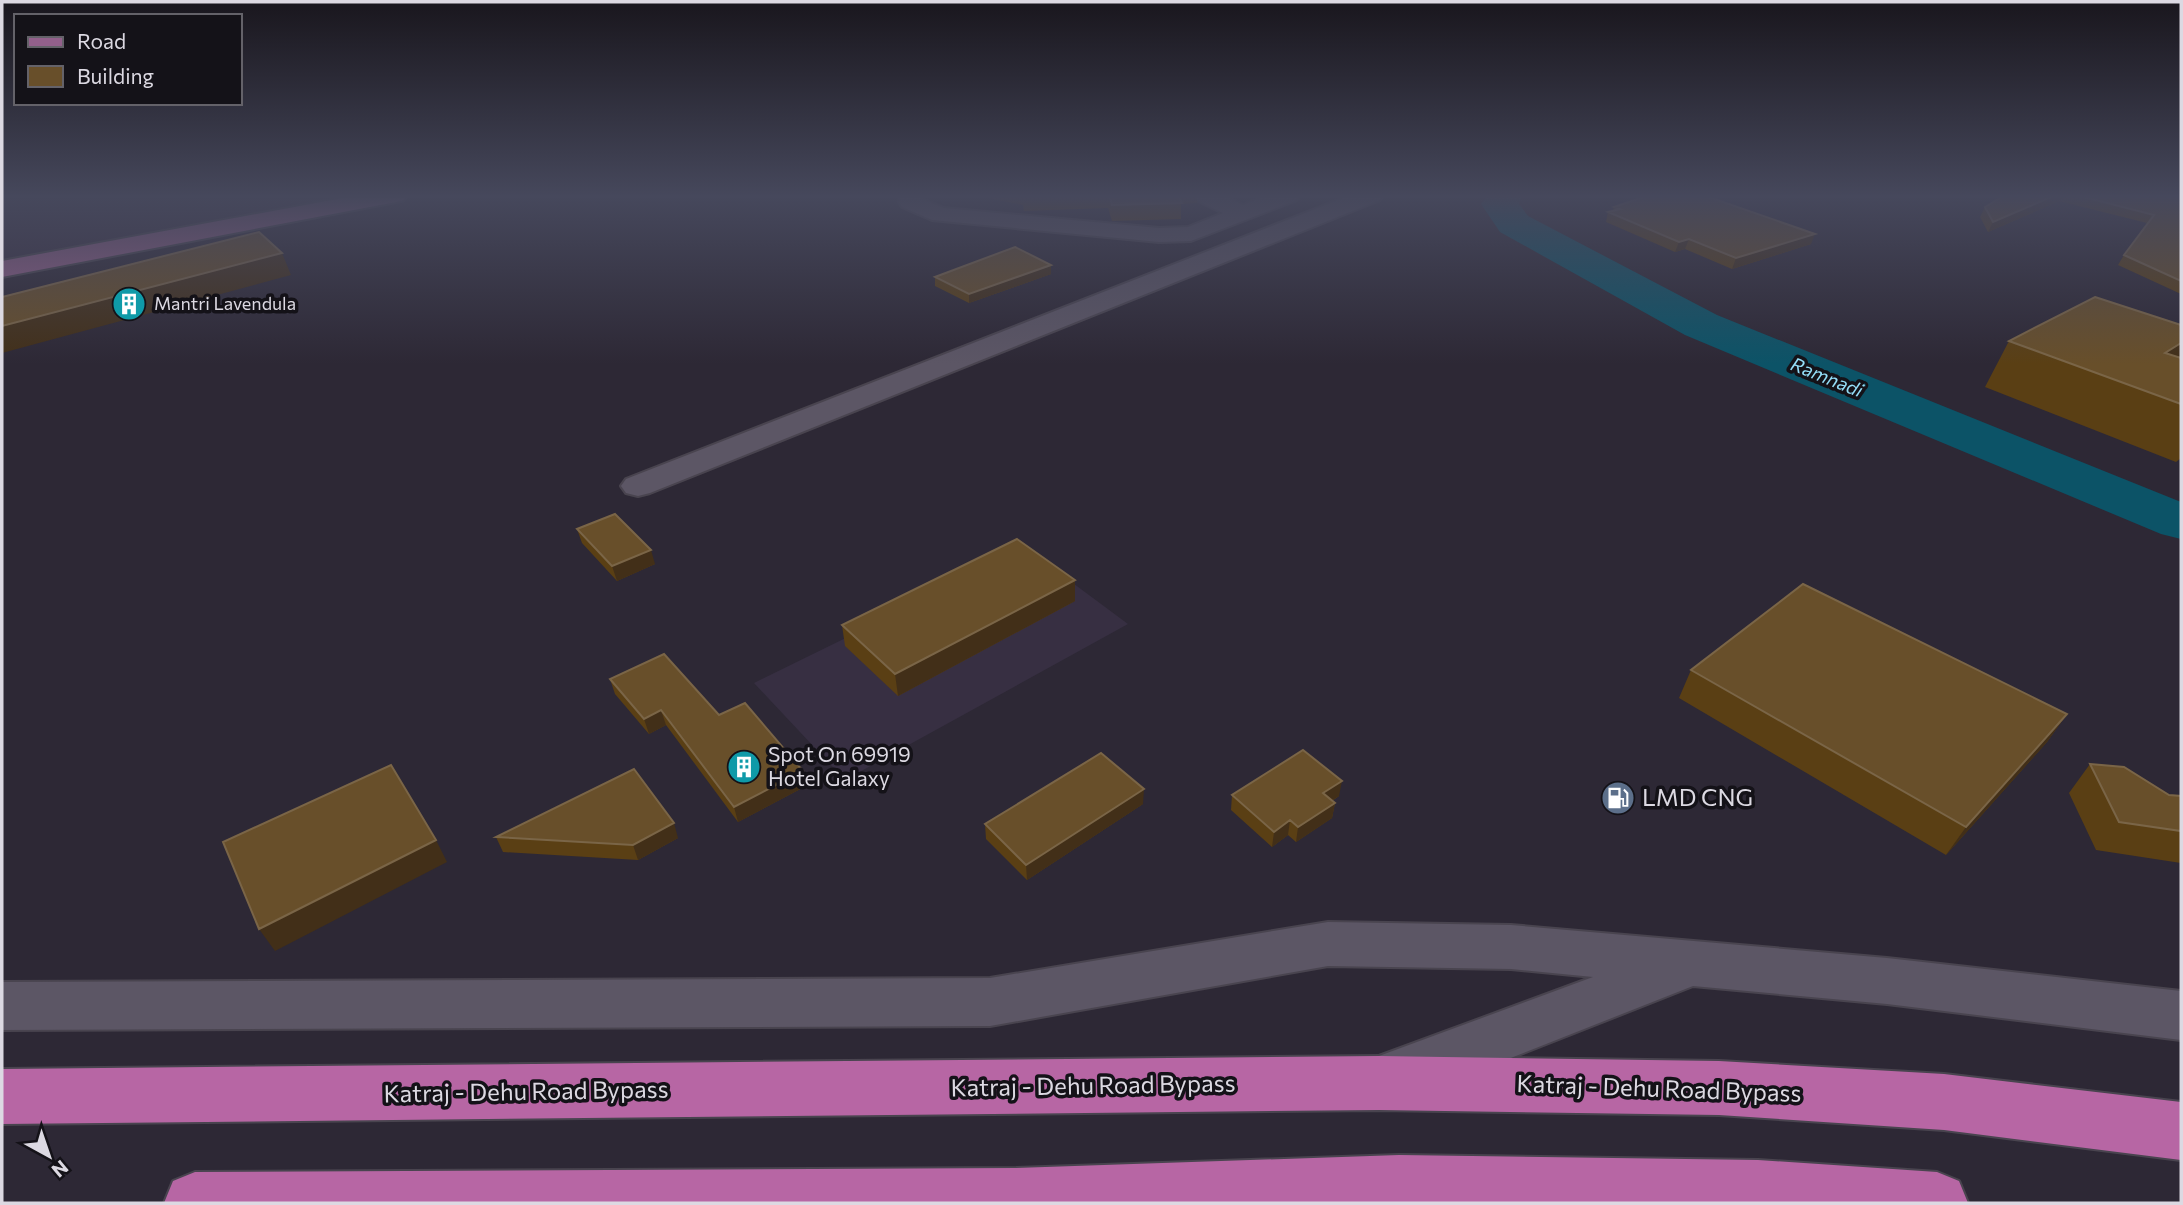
<svg xmlns="http://www.w3.org/2000/svg" width="2183" height="1205" font-family="Commissioner,sans-serif">
  <style>
    .built { fill: #372f42 }
    .lines { fill: none; stroke-linecap: round; stroke-linejoin: round }
    .river { fill: #0c5367; fill-rule: evenodd }
    .minor-casing { stroke: #49444f; stroke-width: 4 }
    .major-casing { stroke: #49444f; stroke-width: 4 }
    .highway-casing { stroke: #49444f; stroke-width: 4 }
    .minor { fill: #5c5665; fill-rule: evenodd }
    .major { fill: #93608b; fill-rule: evenodd }
    .highway { fill: #b766a4; fill-rule: evenodd }
    .wall { fill: #5a3f14 }
    .shaded-wall { fill: #422f18 }
    .building { fill: #684f2a; stroke: #7a6547; stroke-width: 2 }
    .labels { text-anchor: middle; stroke-width: 7; stroke-linejoin: round; paint-order: stroke }
    .far-poi-label { font-size: 18px; fill: #dcd9e2; stroke: #141218; text-anchor: start }
    .far-water-label { font-size: 19px; font-style: italic; fill: #94def8; stroke: #141218 }
    .poi-label { font-size: 21px; fill: #dcd9e2; stroke: #141218; text-anchor: start }
    .near-poi-label { font-size: 24px; fill: #dcd9e2; stroke: #141218; text-anchor: start }
    .near-street-label { font-size: 24px; fill: #dcd9e2; stroke: #141218 }
  </style>
  <rect width="100%" height="100%" fill="#2d2835"/>
  <path class="built" d="M2 195H372L2 266Z
    M1027 549 1128 624 845 780 754 683Z"/>
  <g class="lines">
    <path class="river" d="M1487 195H1523L1519 204 1528 216 1717 315 2181 502V539L2161 534 1685 335 1500 232 1481 204Z"/>
    <defs>
      <path id="minor" d="M900 195H922V199L944 208 1159 228 1188 227 1223 213 1196 200 1193 195H1223L1243 205 1268 195H1300L1297 200 1191 241 1159 242 932 220 902 207 899 202Z
        M1351 195H1383L1380 200 650 493 638 496 626 493 621 486 626 479Z
        M1328 922 1511 925 1887 958 2181 991V1040L1887 1004 1693 986 1399 1102 1379 1094 1370 1075 1379 1056 1593 977 1511 969 1328 966 990 1026 2 1030V982L990 978Z"/>
      <path id="major" d="M359 195H407L404 200 396 202 2 277V261Z"/>
      <path id="highway" d="M1379 1056 1719 1061 1944 1074 2181 1102V1160L1944 1130 1719 1115 1379 1110 2 1124V1069Z
        M1399 1155 1758 1160 1937 1172 1959 1181 1968 1203H164L173 1181 195 1172 1016 1168Z"/>
    </defs>
    <use href="#minor" class="minor-casing"/>
    <use href="#major" class="major-casing"/>
    <use href="#highway" class="highway-casing"/>
    <use href="#minor" class="minor"/>
    <use href="#major" class="major"/>
    <use href="#highway" class="highway"/>
  </g>
  <path class="wall" d="M974 195H1197V203L1181 204V219L1112 221 1108 208 1024 211 1023 205Z
    M2005 195H2181V294L2118 265 2124 255 2147 223 2059 201 1988 232 1980 217 1985 207Z
    M1614 207 1811 244 1732 269 1685 249 1675 252 1606 222 1608 212 1613 211Z
    M1051 265V274L969 303 935 286V277Z
    M2181 325V458L2176 462 1985 387 2009 341Z
    M577 529 655 564 617 581 582 543Z
    M1075 601 898 696 845 646 842 625Z
    M1691 670 2067 714 2047 742 1946 855 1679 698Z
    M610 679 719 715 806 786 738 822 666 725 649 734 615 694Z
    M2090 764 2169 795 2181 796V863L2096 850 2069 793Z
    M1232 795 1339 796 1332 801 1335 803 1332 818 1296 842 1288 835 1272 847 1231 810Z
    M1143 804 1027 880 986 839 985 824Z
    M496 837 678 838 638 860 503 852Z"/>
  <path class="shaded-wall" d="M2056 195H2062L2059 201 1988 232 1993 222Z
    M1815 234 1811 244 1732 269 1736 258Z
    M1689 239 1685 249 1675 252 1679 242Z
    M282 253 291 275 2 353V326Z
    M1051 265V274L969 303V294Z
    M2181 343V362L2165 353Z
    M651 550 655 564 617 581 612 566Z
    M1075 580V601L898 696 895 674Z
    M661 710 666 725 649 734 644 719Z
    M2067 714 2047 742 1946 855 1966 827Z
    M803 771 806 786 738 822 734 807Z
    M1342 781 1339 796 1320 808 1323 793Z
    M1144 789 1143 804 1027 880 1026 865Z
    M1335 803 1332 818 1296 842 1298 827Z
    M1290 820 1288 835 1272 847 1274 832Z
    M674 823 678 838 638 860 633 845Z
    M436 840 447 862 275 951 259 929Z"/>
  <path class="building" d="M1109 195H1178L1182 203 1112 205Z
    M1649 195H1703L1815 234 1736 258 1689 239 1679 242 1608 212 1620 209 1614 207Z
    M2005 195H2056L1993 222 1985 207Z
    M2076 195H2181V281L2124 255 2154 215Z
    M259 232 282 253 2 326V297Z
    M1015 247 1051 265 969 294 935 277Z
    M2095 297 2181 325V343L2165 353 2181 358V404L2009 341Z
    M615 514 651 550 612 566 577 529Z
    M1017 539 1075 580 895 674 842 625Z
    M1803 584 2067 714 1966 827 1691 670Z
    M664 654 719 715 745 703 803 771 734 807 661 710 644 719 610 679Z
    M1303 750 1342 781 1323 793 1335 803 1298 827 1290 820 1274 832 1232 795Z
    M1101 753 1144 789 1026 865 985 824Z
    M2090 764 2124 767 2169 795 2181 796V831L2119 822Z
    M391 765 436 840 259 929 223 842Z
    M634 769 674 823 633 845 496 837Z"/>
  <linearGradient id="sky" x2="0" y2="1"><stop stop-color="#19161d"/><stop offset="0.54" stop-color="#46485c"/><stop offset="1" stop-color="#46485c" stop-opacity="0"/></linearGradient>
  <rect width="2183" height="364" fill="url(#sky)"/>
  <defs>
    <symbol id="building-disc" viewBox="-11 -11 22 22"><circle r="9.5" fill="#0f9aa8" stroke="#141218"/><path d="M-4-6H4V6H1V3H-1V6H-4ZM-2.5-4.3h1.7v1.8h-1.7ZM.8-4.3h1.7v1.8H.8ZM-2.5-1h1.7V.8h-1.7ZM.8-1h1.7V.8H.8Z" fill="#fff"/></symbol>
    <symbol id="fuel-disc" viewBox="-11 -11 22 22"><circle r="9.5" fill="#5c6f8a" stroke="#141218"/><path d="M-5.5-6h7V0h2V4h1.3V-2.5L3-4.5l.8-.8L6-3V5H2.5V1h-1V6h-7ZM-4.2-4.7v3.2H.2V-4.7Z" fill="#fff"/></symbol>
  </defs>
  <g fill-rule="evenodd">
    <use href="#building-disc" x="110" y="285" width="38" height="38"/>
    <use href="#building-disc" x="725" y="748" width="38" height="38"/>
    <use href="#fuel-disc" x="1599" y="779" width="38" height="38"/>
  </g>
  <g class="labels">
    <g class="far-poi-label">
      <text x="154" y="310">Mantri Lavendula</text>
    </g>
    <g class="far-water-label">
      <text transform="translate(1827 377) rotate(22)" y="7">Ramnadi</text>
    </g>
    <g class="poi-label">
      <text x="768" y="762">Spot On 69919<tspan x="768" dy="24">Hotel Galaxy</tspan></text>
    </g>
    <g class="near-poi-label">
      <text x="1642" y="806">LMD CNG</text>
    </g>
    <g class="near-street-label">
      <text transform="translate(1093 1086) rotate(-1)" y="8">Katraj - Dehu Road Bypass</text>
      <text transform="translate(1659 1089) rotate(2)" y="8">Katraj - Dehu Road Bypass</text>
      <text transform="translate(526 1092) rotate(-1)" y="8">Katraj - Dehu Road Bypass</text>
    </g>
  </g>
  <rect width="2183" height="1205" fill="none" stroke="#dcd9e2" stroke-width="7"/>
  <rect x="14" y="14" width="228" height="91" fill="#141218" stroke="#646269" stroke-width="2"/>
  <rect x="28" y="37" width="35" height="10" fill="#93608b" stroke="#646269" stroke-width="2"/>
  <text x="77" y="49" font-size="21" fill="#dcd9e2">Road</text>
  <rect x="28" y="66" width="35" height="21" fill="#684f2a" stroke="#646269" stroke-width="2"/>
  <text x="77" y="84" font-size="21" fill="#dcd9e2">Building</text>
  <g transform="translate(49 1156) rotate(140)" stroke="#141218" stroke-width="5" paint-order="stroke">
  <path d="M0-5L12 26L0 18L-12 26Z" fill="#dcd9e2"/>
  <text y="-10" font-size="19" font-weight="bold" text-anchor="middle" fill="#dcd9e2">N</text>
  </g>
</svg>
